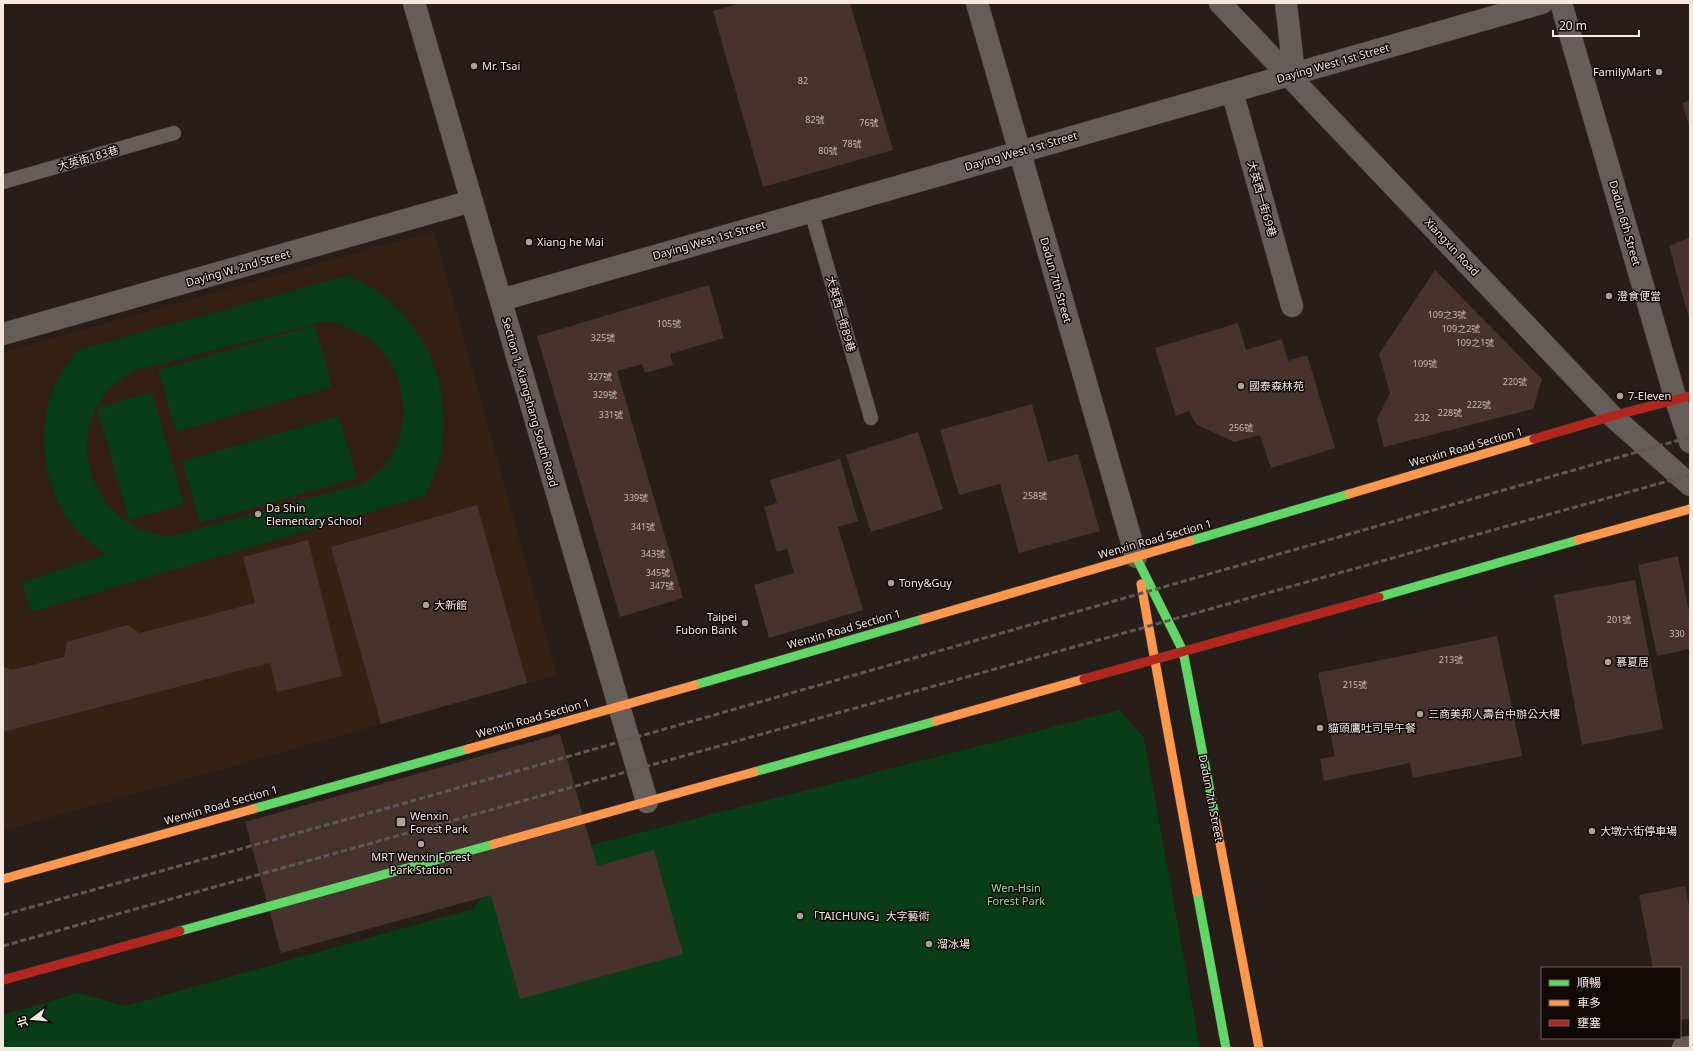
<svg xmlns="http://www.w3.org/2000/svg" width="1693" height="1051" font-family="'Noto Sans','Noto Sans TC',sans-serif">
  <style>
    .built { fill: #342014 }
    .green { fill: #083d16; fill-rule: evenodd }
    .building { fill: #46332e }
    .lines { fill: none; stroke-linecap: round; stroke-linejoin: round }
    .lane-casing { stroke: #403936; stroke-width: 15 }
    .street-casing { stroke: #403936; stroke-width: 23 }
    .fast-casing { stroke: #403936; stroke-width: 10 }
    .slow-casing { stroke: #403936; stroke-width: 10 }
    .jam-casing { stroke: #403936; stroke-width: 10 }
    .lane { stroke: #645d58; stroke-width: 14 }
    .street { stroke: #645d58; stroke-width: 22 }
    .fast { stroke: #63d668; stroke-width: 9 }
    .slow { stroke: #ff974d; stroke-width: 9 }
    .jam { stroke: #b3261e; stroke-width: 9 }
    .rail { stroke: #5e5854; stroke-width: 3; stroke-dasharray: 6 3; stroke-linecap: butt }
    .poi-dot { fill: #aca19b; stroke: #100905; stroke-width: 1.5 }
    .labels { text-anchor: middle; stroke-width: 3; stroke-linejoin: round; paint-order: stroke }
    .number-label { font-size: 9px; fill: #c8bbb4 }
    .street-label { font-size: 11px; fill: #f4e8e1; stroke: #100905 }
    .poi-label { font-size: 11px; fill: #f4e8e1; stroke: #100905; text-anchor: start }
    .park-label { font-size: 11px; fill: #85e191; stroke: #100905 }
  </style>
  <rect width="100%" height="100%" fill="#271e19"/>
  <path class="built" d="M434 231 557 675 3 831V352Z"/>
  <path class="green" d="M349 275C364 283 380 292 392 303 434 342 451 398 441 453 438 468 432 482 425 496L31 612 22 582 105 555C95 546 84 538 75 528 43 490 36 435 53 389 59 375 68 362 77 350ZM326 321C343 325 359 331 373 342 405 371 413 421 390 457 383 468 374 476 364 483L171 536C159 535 147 533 136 527 87 503 70 434 107 392 115 383 124 377 133 371Z
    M315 325 332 387 176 432 158 370Z
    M152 392 184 504 129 520 97 408Z
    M339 416 357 478 200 523 182 461Z
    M1120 710 1144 738 1200 1048H3V1015L78 993 125 1006 472 909 509 866Z"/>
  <path class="building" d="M741 3H850L893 150 763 187 713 11Z
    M1690 100V129L1682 103Z
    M1690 237V322L1669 246Z
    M1435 270 1542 379 1533 409 1384 447 1377 419 1390 393 1379 354Z
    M709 285 724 338 670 354 673 365 645 373 642 364 617 371 683 598 620 617 537 336Z
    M1238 323 1246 350 1282 339 1288 361 1307 355 1335 448 1271 468 1260 435 1234 442 1196 424 1189 411 1176 416 1155 348Z
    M1032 404 1048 462 1078 454 1100 531 1019 553 1000 484 959 495 940 430Z
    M918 432 943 509 871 532 846 455Z
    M840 459 858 521 838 527 863 610 769 638 754 585 794 573 787 549 777 552 764 507 777 503 770 480Z
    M477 505 527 683 381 724 331 547Z
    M308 540 342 676 277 692 270 663 3 732V666L12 670 64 657 67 642 127 625 140 633 255 603 243 557Z
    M1678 556 1690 616V649L1657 656 1638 565Z
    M1635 580 1663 729 1582 745 1554 595Z
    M1497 636 1522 756 1413 778 1410 763 1324 781 1320 759 1335 756 1318 673Z
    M560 734 597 866 654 850 683 954 520 999 491 895 281 953 245 822Z
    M1685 886 1690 912V1019L1680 1020V968H1653L1639 895Z"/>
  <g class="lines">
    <defs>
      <path id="lane" d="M3 182 174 133
        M811 211 871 418"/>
      <path id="street" d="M414 3 647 802
        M977 3 1136 557
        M1220 3 1612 416 1690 485
        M1286 3 1294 73
        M1561 3 1676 400 1690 442
        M1232 91 1292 306
        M501 300 1542 3
        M3 334 472 201
        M1683 1048 1690 1047"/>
      <path id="fast" d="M1190 541 1349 494
        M1136 557 1183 651 1215 817
        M1379 597 1578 540
        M695 685 923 619
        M754 772 936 721
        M253 809 468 749
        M1197 892 1226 1048
        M180 931 494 844"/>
      <path id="slow" d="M1349 494 1534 439
        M1578 540 1690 509
        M1141 584 1197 892
        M923 619 1190 541
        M936 721 1084 679
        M468 749 695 685
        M1215 817 1259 1048
        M494 844 754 772
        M3 879 253 809"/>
      <path id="jam" d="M1534 439 1612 416 1690 396
        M1084 679 1379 597
        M3 980 180 931"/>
    </defs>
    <use href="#lane" class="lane-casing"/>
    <use href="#street" class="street-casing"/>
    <use href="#fast" class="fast-casing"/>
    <use href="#slow" class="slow-casing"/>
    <use href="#jam" class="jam-casing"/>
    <use href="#lane" class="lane"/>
    <use href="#street" class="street"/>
    <use href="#fast" class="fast"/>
    <use href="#slow" class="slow"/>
    <use href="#jam" class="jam"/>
    <path class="rail" d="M3 915 391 807 1690 437
      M3 946 1690 475"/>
  </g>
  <g class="poi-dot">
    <circle cx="474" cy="66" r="4"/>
    <circle cx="1659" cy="72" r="4"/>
    <circle cx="529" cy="242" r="4"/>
    <circle cx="1609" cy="296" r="4"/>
    <circle cx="1241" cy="386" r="4"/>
    <circle cx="1620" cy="396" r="4"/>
    <circle cx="258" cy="514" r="4"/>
    <circle cx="891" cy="583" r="4"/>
    <circle cx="426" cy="605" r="4"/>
    <circle cx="745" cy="623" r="4"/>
    <circle cx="1608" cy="662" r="4"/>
    <circle cx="1420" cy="714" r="4"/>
    <circle cx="1320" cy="728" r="4"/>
    <rect x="396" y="817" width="10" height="10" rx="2"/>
    <circle cx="1592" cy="831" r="4"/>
    <circle cx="421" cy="844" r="4"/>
    <circle cx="800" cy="916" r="4"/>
    <circle cx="929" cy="944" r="4"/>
  </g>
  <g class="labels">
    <g class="number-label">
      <text x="803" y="84">82</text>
      <text x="815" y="123">82號</text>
      <text x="869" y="126">76號</text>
      <text x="852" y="147">78號</text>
      <text x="828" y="154">80號</text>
      <text x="1447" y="318">109之3號</text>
      <text x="669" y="327">105號</text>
      <text x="1461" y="332">109之2號</text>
      <text x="603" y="341">325號</text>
      <text x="1475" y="346">109之1號</text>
      <text x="1425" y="367">109號</text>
      <text x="600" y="380">327號</text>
      <text x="1515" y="385">220號</text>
      <text x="605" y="398">329號</text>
      <text x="1479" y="408">222號</text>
      <text x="1450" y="416">228號</text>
      <text x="611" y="418">331號</text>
      <text x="1422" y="421">232</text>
      <text x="1241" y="431">256號</text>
      <text x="1035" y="499">258號</text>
      <text x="636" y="501">339號</text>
      <text x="643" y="530">341號</text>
      <text x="653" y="557">343號</text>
      <text x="658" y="576">345號</text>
      <text x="662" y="589">347號</text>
      <text x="1619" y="623">201號</text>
      <text x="1677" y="637">330</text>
      <text x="1451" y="663">213號</text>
      <text x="1355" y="688">215號</text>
    </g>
    <g class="street-label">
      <text transform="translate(1333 63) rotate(-16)" y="4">Daying West 1st Street</text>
      <text transform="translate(1021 151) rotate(-16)" y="4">Daying West 1st Street</text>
      <text transform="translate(88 158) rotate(-16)" y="4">大英街183巷</text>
      <text transform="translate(1262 199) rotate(74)" y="4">大英西一街69巷</text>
      <text transform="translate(1625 223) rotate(74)" y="4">Dadun 6th Street</text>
      <text transform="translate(709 240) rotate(-16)" y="4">Daying West 1st Street</text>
      <text transform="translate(1452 247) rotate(47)" y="4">Xiangxin Road</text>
      <text transform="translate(238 268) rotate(-16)" y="4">Daying W. 2nd Street</text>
      <text transform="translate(1056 280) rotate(74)" y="4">Dadun 7th Street</text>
      <text transform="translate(841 314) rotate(74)" y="4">大英西一街89巷</text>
      <text transform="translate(530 402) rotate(74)" y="4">Section 1, Xiangshang South Road</text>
      <text transform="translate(1466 447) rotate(-16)" y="4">Wenxin Road Section 1</text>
      <text transform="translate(1155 539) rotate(-16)" y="4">Wenxin Road Section 1</text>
      <text transform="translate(844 629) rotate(-16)" y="4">Wenxin Road Section 1</text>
      <text transform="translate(533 718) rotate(-16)" y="4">Wenxin Road Section 1</text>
      <text transform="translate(1211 798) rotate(79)" y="4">Dadun 7th Street</text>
      <text transform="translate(221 805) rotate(-16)" y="4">Wenxin Road Section 1</text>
    </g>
    <g class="poi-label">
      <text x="482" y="70">Mr. Tsai</text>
      <text x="1651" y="76" text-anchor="end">FamilyMart</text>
      <text x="537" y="246">Xiang he Mai</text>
      <text x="1617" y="300">澄食便當</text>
      <text x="1249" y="390">國泰森林苑</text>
      <text x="1628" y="400">7-Eleven</text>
      <text x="266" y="512">Da Shin<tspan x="266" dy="13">Elementary School</tspan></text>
      <text x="899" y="587">Tony&amp;Guy</text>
      <text x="434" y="609">大新館</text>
      <text x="737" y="621" text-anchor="end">Taipei<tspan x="737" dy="13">Fubon Bank</tspan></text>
      <text x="1616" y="666">慕夏居</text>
      <text x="1428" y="718">三商美邦人壽台中辦公大樓</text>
      <text x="1328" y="732">貓頭鷹吐司早午餐</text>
      <text x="410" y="820">Wenxin<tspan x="410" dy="13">Forest Park</tspan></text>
      <text x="1600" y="835">大墩六街停車場</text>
      <text x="421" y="861" text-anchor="middle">MRT Wenxin Forest<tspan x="421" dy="13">Park Station</tspan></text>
      <text x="808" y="920">「TAICHUNG」大字藝術</text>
      <text x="937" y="948">溜冰場</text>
    </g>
    <g class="park-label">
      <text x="1016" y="892">Wen-Hsin<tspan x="1016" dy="13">Forest Park</tspan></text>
    </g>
  </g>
  <rect width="1693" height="1051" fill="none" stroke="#f4e8e1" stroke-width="8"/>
  <rect x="1541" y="967" width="140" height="72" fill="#100905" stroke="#6b625d"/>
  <rect x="1549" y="980" width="20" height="6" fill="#63d668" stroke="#6b625d"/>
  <text x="1577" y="987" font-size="12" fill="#f4e8e1">順暢</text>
  <rect x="1549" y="1000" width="20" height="6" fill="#ff974d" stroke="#6b625d"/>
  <text x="1577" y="1007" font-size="12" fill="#f4e8e1">車多</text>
  <rect x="1549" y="1020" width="20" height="6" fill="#b3261e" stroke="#6b625d"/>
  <text x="1577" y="1027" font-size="12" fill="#f4e8e1">壅塞</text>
  <g transform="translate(32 1019) rotate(254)" stroke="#100905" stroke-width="3" paint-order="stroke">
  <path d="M0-3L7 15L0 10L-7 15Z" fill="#f4e8e1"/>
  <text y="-6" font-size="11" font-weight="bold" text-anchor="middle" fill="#f4e8e1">北</text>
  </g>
  <path d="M1553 30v6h86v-6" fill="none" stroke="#f4e8e1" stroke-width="2"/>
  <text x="1559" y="30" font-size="12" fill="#f4e8e1" stroke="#100905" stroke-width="3" paint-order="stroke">20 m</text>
</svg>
